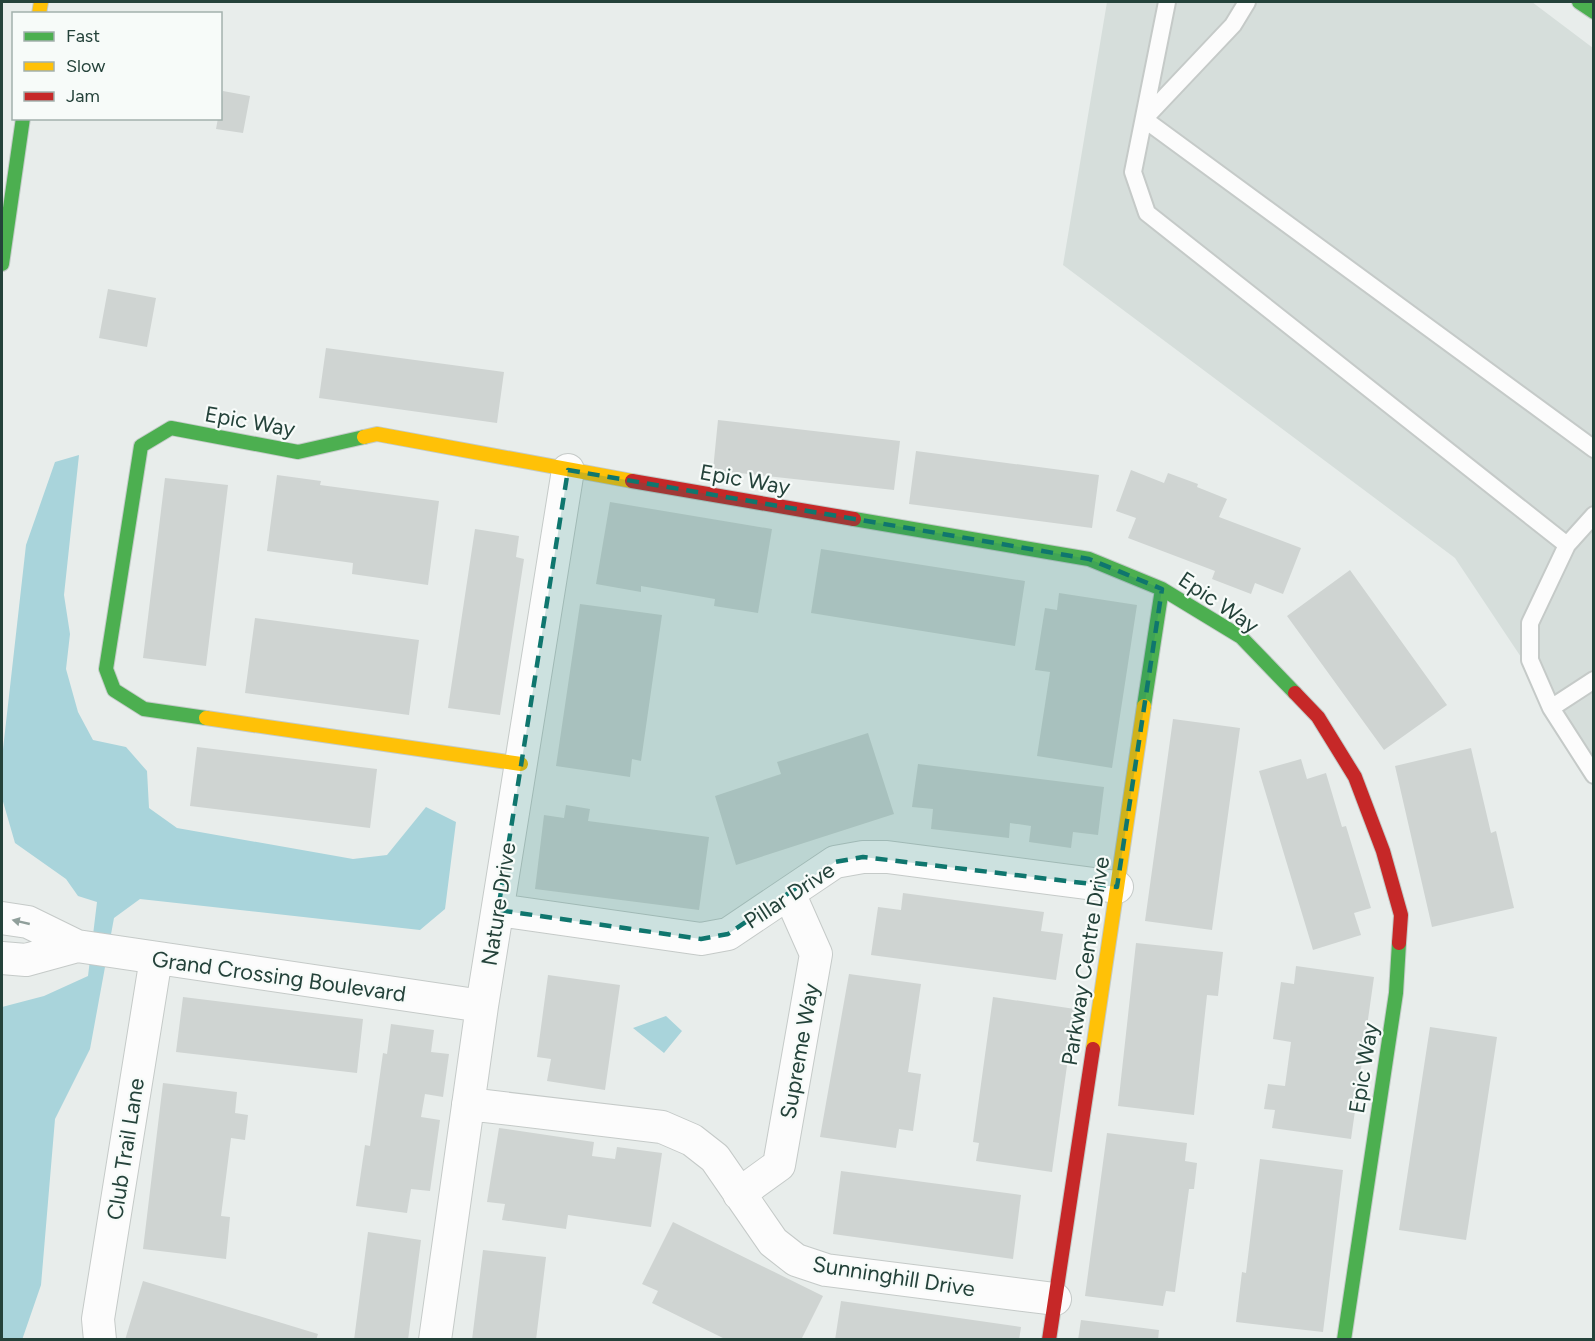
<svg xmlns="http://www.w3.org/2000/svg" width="1595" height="1341" font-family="Figtree,sans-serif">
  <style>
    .built { fill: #d6dedb }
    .water { fill: #a9d4db }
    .building { fill: #cfd4d2 }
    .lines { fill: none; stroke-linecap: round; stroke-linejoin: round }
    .lane-casing { stroke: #c5cac8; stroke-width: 20 }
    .street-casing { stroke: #c5cac8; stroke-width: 34 }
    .fast-casing { stroke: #c3cbc8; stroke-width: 16 }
    .slow-casing { stroke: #c3cbc8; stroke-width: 16 }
    .jam-casing { stroke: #c3cbc8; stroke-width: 16 }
    .lane { stroke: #fcfcfc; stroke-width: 16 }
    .street { stroke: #fcfcfc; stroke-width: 32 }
    .fast { stroke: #4caf50; stroke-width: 14 }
    .slow { stroke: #ffc107; stroke-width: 14 }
    .jam { stroke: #c62828; stroke-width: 14 }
    .oneway { fill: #909f9b }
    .marked { fill: #0f766e; fill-opacity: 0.2; stroke: #0f766e; stroke-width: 4.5; stroke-dasharray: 12 8; stroke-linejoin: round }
    .labels { text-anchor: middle; stroke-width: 4.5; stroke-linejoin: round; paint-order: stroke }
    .street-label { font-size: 22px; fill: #24423a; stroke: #f7fbf9 }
  </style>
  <rect width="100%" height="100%" fill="#e8edeb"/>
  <path class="built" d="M1107 2H1532L1593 48V765L1455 558 1063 265Z"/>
  <path class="water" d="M79 455 64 595 70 634 66 669 78 712 93 740 126 747 147 771 149 808 177 828 353 859 387 855 426 807 456 822 445 909 420 930 140 899 114 918 90 1049 55 1119 41 1285 22 1340 2 1339V1007L44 996 88 976 97 902 78 896 66 879 15 843 2 798V758L26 545 55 462Z
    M666 1016 682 1031 664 1053 633 1028Z"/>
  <path class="building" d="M223 91 250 96 243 133 216 129 218 118H220Z
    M108 289 156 298 147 347 99 338Z
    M326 348 504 372 497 423 319 398Z
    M718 420 900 441 894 490 713 470Z
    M916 451 1099 475 1092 528 909 504Z
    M1131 470 1164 483 1168 473 1198 484 1197 487 1227 499 1219 517 1301 548 1283 594 1255 583 1251 594 1212 579 1215 571 1128 538 1136 518 1116 511Z
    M277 475 321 481 320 485 439 501 428 585 352 574 353 563 267 551Z
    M165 478 228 485 206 666 143 658Z
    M610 502 772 529 758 613 714 606 715 599 641 586V592L596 584Z
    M475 529 519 536 516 557 524 559 500 715 448 708Z
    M821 549 1025 581 1015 646 811 613Z
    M1350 570 1447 705 1384 750 1287 616Z
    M1059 593 1137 605 1112 768 1037 756 1050 672 1035 670 1045 608 1057 610Z
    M580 604 662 615 641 761 632 759 630 777 556 766Z
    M255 618 419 640 409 715 245 693Z
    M1173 719 1240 728 1212 930 1145 921Z
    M868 733 894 814 736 865 715 796 781 774 777 762Z
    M197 747 377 769 370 828 190 806Z
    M1471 748 1491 833 1496 831 1514 908 1432 927 1395 766Z
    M1301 759 1307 779 1326 773 1342 827 1346 826 1371 908 1354 913 1361 935 1313 950 1259 771Z
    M918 764 1104 787 1098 835 1073 832 1071 848 1029 842 1031 826 1010 823 1009 838 931 829 933 809 912 807Z
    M566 805 590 809 588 821 709 837 699 910 535 889 544 815 564 818Z
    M903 893 1044 912 1041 931 1063 934 1056 980 871 955 878 907 901 910Z
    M1136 943 1223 952 1218 996 1207 995 1194 1115 1118 1106Z
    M1296 966 1374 977 1351 1139 1272 1128 1275 1110 1264 1109 1268 1084 1285 1086 1291 1042 1273 1039 1281 982 1294 984Z
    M849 974 921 984 908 1072 921 1074 913 1131 899 1129 896 1148 820 1137Z
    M548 975 620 985 605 1090 547 1081 551 1059 537 1057Z
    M183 997 363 1019 357 1073 176 1052Z
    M993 997 1075 1009 1052 1172 976 1161 979 1143 973 1142Z
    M391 1024 434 1030 431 1052 449 1054 443 1097 425 1094 421 1117 440 1120 430 1191 411 1189 407 1213 356 1206 365 1145 370 1146 383 1053 387 1054Z
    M1430 1027 1497 1037 1466 1240 1399 1230Z
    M163 1083 237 1092 235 1113 248 1115 245 1140 231 1138 221 1216 230 1217 226 1259 143 1249Z
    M499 1128 594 1142 592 1156 615 1159 617 1147 662 1153 651 1227 568 1215 566 1229 502 1220 505 1204 487 1202Z
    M1107 1133 1187 1143 1185 1161 1197 1163 1194 1189H1189L1175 1292 1166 1291 1163 1306 1085 1296Z
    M1260 1159 1343 1170 1323 1332 1236 1322 1242 1272 1246 1273Z
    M841 1171 1021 1195 1013 1259 833 1234Z
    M673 1222 823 1296 801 1340H727L652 1303 658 1291 642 1284Z
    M368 1232 421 1240 408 1340H354Z
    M483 1250 546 1257 536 1340H472Z
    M143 1281 318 1334 316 1340H125Z
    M841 1301 1021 1327 1019 1340H835Z
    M1081 1320 1159 1330 1158 1340H1078Z"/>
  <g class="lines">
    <defs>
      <path id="lane" d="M1167 2 1133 172 1147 213 1567 545
        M1145 118 1233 25 1247 2
        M1144 119 1594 449
        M1594 680 1551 708 1594 775
        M1551 708 1530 660V623L1567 545 1594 515"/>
      <path id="street" d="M498 910 701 939 728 934 835 862 863 857H887L1117 887
        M2 918 28 922 77 946 482 1006
        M2 958 26 960 77 946
        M468 1104 662 1127 692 1140 715 1158 773 1242 796 1260 826 1270 1055 1299
        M739 1194 779 1165 816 954 789 893
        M100 1340 98 1319 156 958
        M435 1340 482 1006 568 470"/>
      <path id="fast" d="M1579 2 1594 12
        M2 264 23 118
        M854 519 1089 559 1162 589 1241 637 1295 693
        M1144 706 1162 589
        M206 718 144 709 114 690 106 669 141 446 171 428 298 452 364 437
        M1344 1340 1396 993 1399 943"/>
      <path id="slow" d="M39 14 41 2
        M364 437 377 434 632 481
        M206 718 521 764
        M1093 1049 1144 706"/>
      <path id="jam" d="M632 481 854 519
        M1295 693 1318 717 1355 777 1383 851 1401 915 1399 943
        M1049 1340 1093 1049"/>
    </defs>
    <use href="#lane" class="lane-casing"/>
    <use href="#street" class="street-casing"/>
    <use href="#fast" class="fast-casing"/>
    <use href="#slow" class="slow-casing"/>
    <use href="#jam" class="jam-casing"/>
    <use href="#lane" class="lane"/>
    <use href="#street" class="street"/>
    <use href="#fast" class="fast"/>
    <use href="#slow" class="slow"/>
    <use href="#jam" class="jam"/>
  </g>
  <defs><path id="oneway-solid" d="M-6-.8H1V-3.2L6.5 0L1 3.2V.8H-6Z" transform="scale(1.5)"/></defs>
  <use class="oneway" href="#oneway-solid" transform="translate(21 922) rotate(-167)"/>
  <path class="marked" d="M568 470 1089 559 1162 589 1117 887 863 857 835 862 728 934 701 939 498 910Z"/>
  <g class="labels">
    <g class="street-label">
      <text transform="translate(250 421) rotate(10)" y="8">Epic Way</text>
      <text transform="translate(745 479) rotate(10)" y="8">Epic Way</text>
      <text transform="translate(1219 602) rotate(34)" y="8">Epic Way</text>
      <text transform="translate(789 895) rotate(-33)" y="8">Pillar Drive</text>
      <text transform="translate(498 904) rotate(-81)" y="8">Nature Drive</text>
      <text transform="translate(1085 961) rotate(-81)" y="8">Parkway Centre Drive</text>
      <text transform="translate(279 976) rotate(8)" y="8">Grand Crossing Boulevard</text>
      <text transform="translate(799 1051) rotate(-80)" y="8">Supreme Way</text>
      <text transform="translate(1363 1068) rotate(-81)" y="8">Epic Way</text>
      <text transform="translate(125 1149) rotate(-81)" y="8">Club Trail Lane</text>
      <text transform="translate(894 1276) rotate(9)" y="8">Sunninghill Drive</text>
    </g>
  </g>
  <rect width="1595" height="1341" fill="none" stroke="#24423a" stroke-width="6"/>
  <rect x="12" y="12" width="210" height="108" fill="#f7fbf9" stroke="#a3b1ad" stroke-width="1.5"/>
  <rect x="24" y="32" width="30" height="9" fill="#4caf50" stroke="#a3b1ad" stroke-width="1.5"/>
  <text x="66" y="42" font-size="18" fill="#24423a">Fast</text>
  <rect x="24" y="62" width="30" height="9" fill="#ffc107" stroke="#a3b1ad" stroke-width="1.5"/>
  <text x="66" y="72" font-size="18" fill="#24423a">Slow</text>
  <rect x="24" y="92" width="30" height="9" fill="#c62828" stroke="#a3b1ad" stroke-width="1.5"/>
  <text x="66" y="102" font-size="18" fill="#24423a">Jam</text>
</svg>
